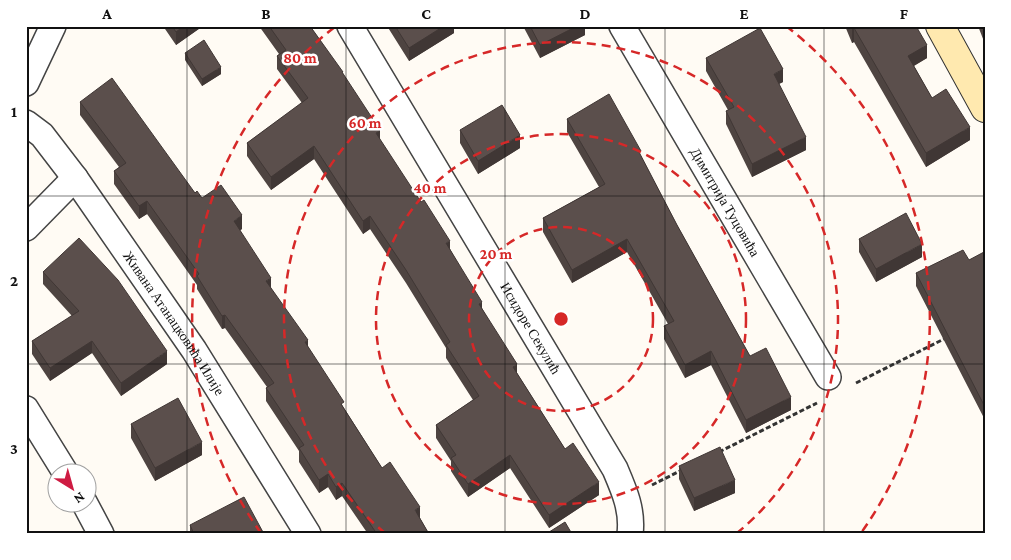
<svg xmlns="http://www.w3.org/2000/svg" width="1011" height="560" font-family="'Crimson Pro',serif">
  <style>
    .lines { fill: none; stroke-linecap: round; stroke-linejoin: round }
    .street-casing { stroke: #444; stroke-width: 28 }
    .secondary-casing { stroke: #333; stroke-width: 30 }
    .path { stroke: #333; stroke-width: 3; stroke-dasharray: 5 2.5; stroke-linecap: butt }
    .street { stroke: #fff; stroke-width: 25 }
    .secondary { stroke: #ffe9af; stroke-width: 28 }
    .wall { fill: #4e4441 }
    .shaded-wall { fill: #403735 }
    .building { fill: #5b4f4c; stroke: #403735 }
    .grid { fill: none; stroke: #111; stroke-width: 1; stroke-opacity: 0.55 }
    .ring { fill: none; stroke: #d62828; stroke-width: 2.5; stroke-dasharray: 9 6 }
    .labels { text-anchor: middle; stroke-width: 5; stroke-linejoin: round; paint-order: stroke }
    .street-label { font-size: 14px; fill: #111; stroke: #fff }
    .centre { fill: #d62828; stroke: #fff; stroke-width: 2.5 }
    .ring-label { font-size: 15px; text-anchor: middle; font-weight: bold; fill: #d62828; stroke: #fff; stroke-width: 5; stroke-linejoin: round; paint-order: stroke }
    .neatline { fill: none; stroke: #111; stroke-width: 2 }
    .grid-label { font-size: 16px; text-anchor: middle; font-weight: bold; fill: #111 }
  </style>
  <rect width="100%" height="100%" fill="#fffbf4"/>
  <g class="lines">
    <defs>
      <g id="street">
        <path id="s1" d="M350 26 615 469C624 490 633 510 630 534"/>
        <path id="s2" d="M622 26 828 377"/>
        <path d="M26 83 53 26"/>
        <path id="s3" d="M26 123 42 135 75 178 194 350 308 534"/>
        <path d="M26 228 75 178"/>
        <path d="M26 409 65 472"/>
        <path d="M84 502 101 534"/>
      </g>
      <path id="secondary" d="M940 26 985 108"/>
    </defs>
    <use href="#street" class="street-casing"/>
    <use href="#secondary" class="secondary-casing"/>
    <path class="path" d="M856 383 946 338
      M719 452 817 403
      M652 485 682 470"/>
    <use href="#street" class="street"/>
    <use href="#secondary" class="secondary"/>
  </g>
  <path class="wall" d="M163 26H203L176 45Z
    M259 26H310L343 74 380 140 450 249 517 373 565 449 599 495 549 528 510 468 468 497 451 471V461L436 438V425L473 400 446 358V348L406 283 370 229 363 234 314 159 271 190 247 156V143L302 103 277 69V56L279 54Z
    M387 26H454V33L409 61Z
    M523 26H585V35L540 58Z
    M845 26H916L927 58 914 66 932 98 970 140 926 167 854 42 852 43Z
    M978 26H985V44Z
    M185 53 221 74 202 86 185 60Z
    M706 58 783 82 779 84 806 150 752 177 726 124V111L728 110 706 71Z
    M80 102 202 198 242 229 240 230 271 288 308 347 344 408 382 468 420 518 429 534H368L342 496 336 500 328 487 319 493 299 462V451L266 401V388L267 387 225 328 222 329 197 289V285L147 214 139 219 114 184V171L119 167 80 115Z
    M567 119 641 156 677 225 750 356 791 410 746 433 711 365 685 378 664 339V326L668 324 627 252 572 283 543 232V218L599 187 567 132Z
    M460 130 520 148 478 174 460 143Z
    M859 239 922 257 876 282 859 252Z
    M985 253V420L916 286V273L969 260Z
    M43 272 167 364 121 396 92 353 50 381 32 354V341L72 316 43 284Z
    M131 424 202 455 155 481 131 438Z
    M679 466 735 493 694 511 679 479Z
    M190 525 264 534H190Z"/>
  <path class="shaded-wall" d="M184 26H203L176 45V32Z
    M444 26H454V33L409 61V48Z
    M577 26H585V35L540 58V45Z
    M854 28V42L852 43V29Z
    M927 45V58L908 69V56Z
    M221 67V74L202 86V79Z
    M783 69V82L774 86V74Z
    M970 127V140L926 167V153Z
    M380 130V143L376 133Z
    M520 135V148L478 174V161Z
    M806 137V150L752 177V164Z
    M314 146V159L271 190V177Z
    M28 175V188L26 190V177Z
    M147 201V214L139 219V206Z
    M242 215V229L234 234V221Z
    M370 216V229L363 234V221Z
    M627 239V252L572 283V270Z
    M450 241V254L446 243Z
    M922 244V257L876 282V269Z
    M271 278V291L266 281Z
    M482 302V315L479 304Z
    M225 315V328L222 329V316Z
    M308 340V353L305 342Z
    M92 341V353L50 381V368Z
    M167 351V364L121 396V383Z
    M711 351V365L685 378V365Z
    M517 364V377L513 367Z
    M791 397V410L746 433V420Z
    M202 442V455L155 481V468Z
    M510 455V468L468 497V484Z
    M328 474V487L319 493V480Z
    M735 480V493L694 511V498Z
    M599 482V495L549 528V515Z
    M342 483V496L336 500V487Z
    M420 507V520L415 510Z"/>
  <path class="building" d="M172 26H184L176 32Z
    M269 26H310L343 72H342L380 130 376 133 421 202 424 200 450 241 446 243 482 302 479 304 517 364 513 367 565 449 573 443 599 482 549 515 510 455 468 484 451 458 456 455 436 425 479 396 446 345 450 342 406 270 370 216 363 221 314 146 271 177 247 143 308 98 277 56 286 50Z
    M395 26H444L409 48Z
    M530 26H577L540 45Z
    M850 26H916L927 45 908 56 932 98 946 89 970 127 926 153 854 28 852 29Z
    M760 28 783 69 774 74 806 137 752 164 726 111 734 107 706 58Z
    M204 40 221 67 202 79 185 53Z
    M112 78 195 193 197 191 202 198 221 185 242 215 234 221 271 278 266 281 308 340 305 342 344 402 341 404 382 468 390 462 420 507 415 510 429 534H377L342 483 336 487 328 474 319 480 299 448 304 445 266 388 274 383 225 315 222 316 197 276 199 274 147 201 139 206 114 171 126 163 80 102Z
    M609 94 641 151 639 152 677 225 750 356 766 348 791 397 746 420 711 351 685 365 664 326 674 321 627 239 572 270 543 218 605 184 567 119Z
    M502 105 520 135 478 161 460 130Z
    M906 213 922 244 876 269 859 239Z
    M79 238 118 280 167 351 121 383 92 341 50 368 32 341 79 311 43 272Z
    M963 250 969 260 984 252 985 253V407L916 273Z
    M178 398 202 442 155 468 131 424Z
    M720 447 735 480 694 498 679 466Z
    M244 497 264 534H194L190 525Z
    M565 522 572 534H546Z"/>
  <path class="grid" d="M187 26V534M346 26V534M505 26V534M665 26V534M824 26V534M26 196H985M26 364H985"/>
  <g class="ring">
    <circle cx="561" cy="319" r="92"/>
    <circle cx="561" cy="319" r="185"/>
    <path d="M385 533A277 277 0 1 1 737 533"/>
    <path d="M261 533A369 369 0 0 1 336 26M786 26A369 369 0 0 1 861 533"/>
  </g>
  <g class="labels">
    <g class="street-label">
      <text dy="5" stroke="none"><textPath href="#s2" startOffset="204">Димитрија Туцовића</textPath></text>
      <text dy="5" stroke="none"><textPath href="#s3" startOffset="250">Живана Атанацковића Илије</textPath></text>
      <text dy="5" stroke="none"><textPath href="#s1" startOffset="352">Исидоре Секулић</textPath></text>
    </g>
  </g>
  <circle cx="561" cy="319" r="8" class="centre"/>
  <g class="ring-label">
    <text x="300" y="63">80 m</text>
    <text x="365" y="128">60 m</text>
    <text x="430" y="193">40 m</text>
    <text x="496" y="259">20 m</text>
  </g>
  <rect width="1011" height="560" fill="none" stroke="#ffffff" stroke-width="55"/>
  <g transform="translate(72 488) rotate(143)"><circle r="24" fill="#ffffff" stroke="#a0a0a0"/>
  <path d="M0-4L9 19L0 12L-9 19Z" fill="#ce1b42"/>
  <text y="-8" font-size="14" font-weight="bold" text-anchor="middle" fill="#111111">N</text>
  </g>
  <rect x="28" y="28" width="956" height="504" class="neatline"/>
  <g class="grid-label">
    <text x="107" y="19">A</text>
    <text x="266" y="19">B</text>
    <text x="426" y="19">C</text>
    <text x="585" y="19">D</text>
    <text x="744" y="19">E</text>
    <text x="904" y="19">F</text>
    <text x="14" y="117">1</text>
    <text x="14" y="286">2</text>
    <text x="14" y="454">3</text>
  </g>
</svg>
